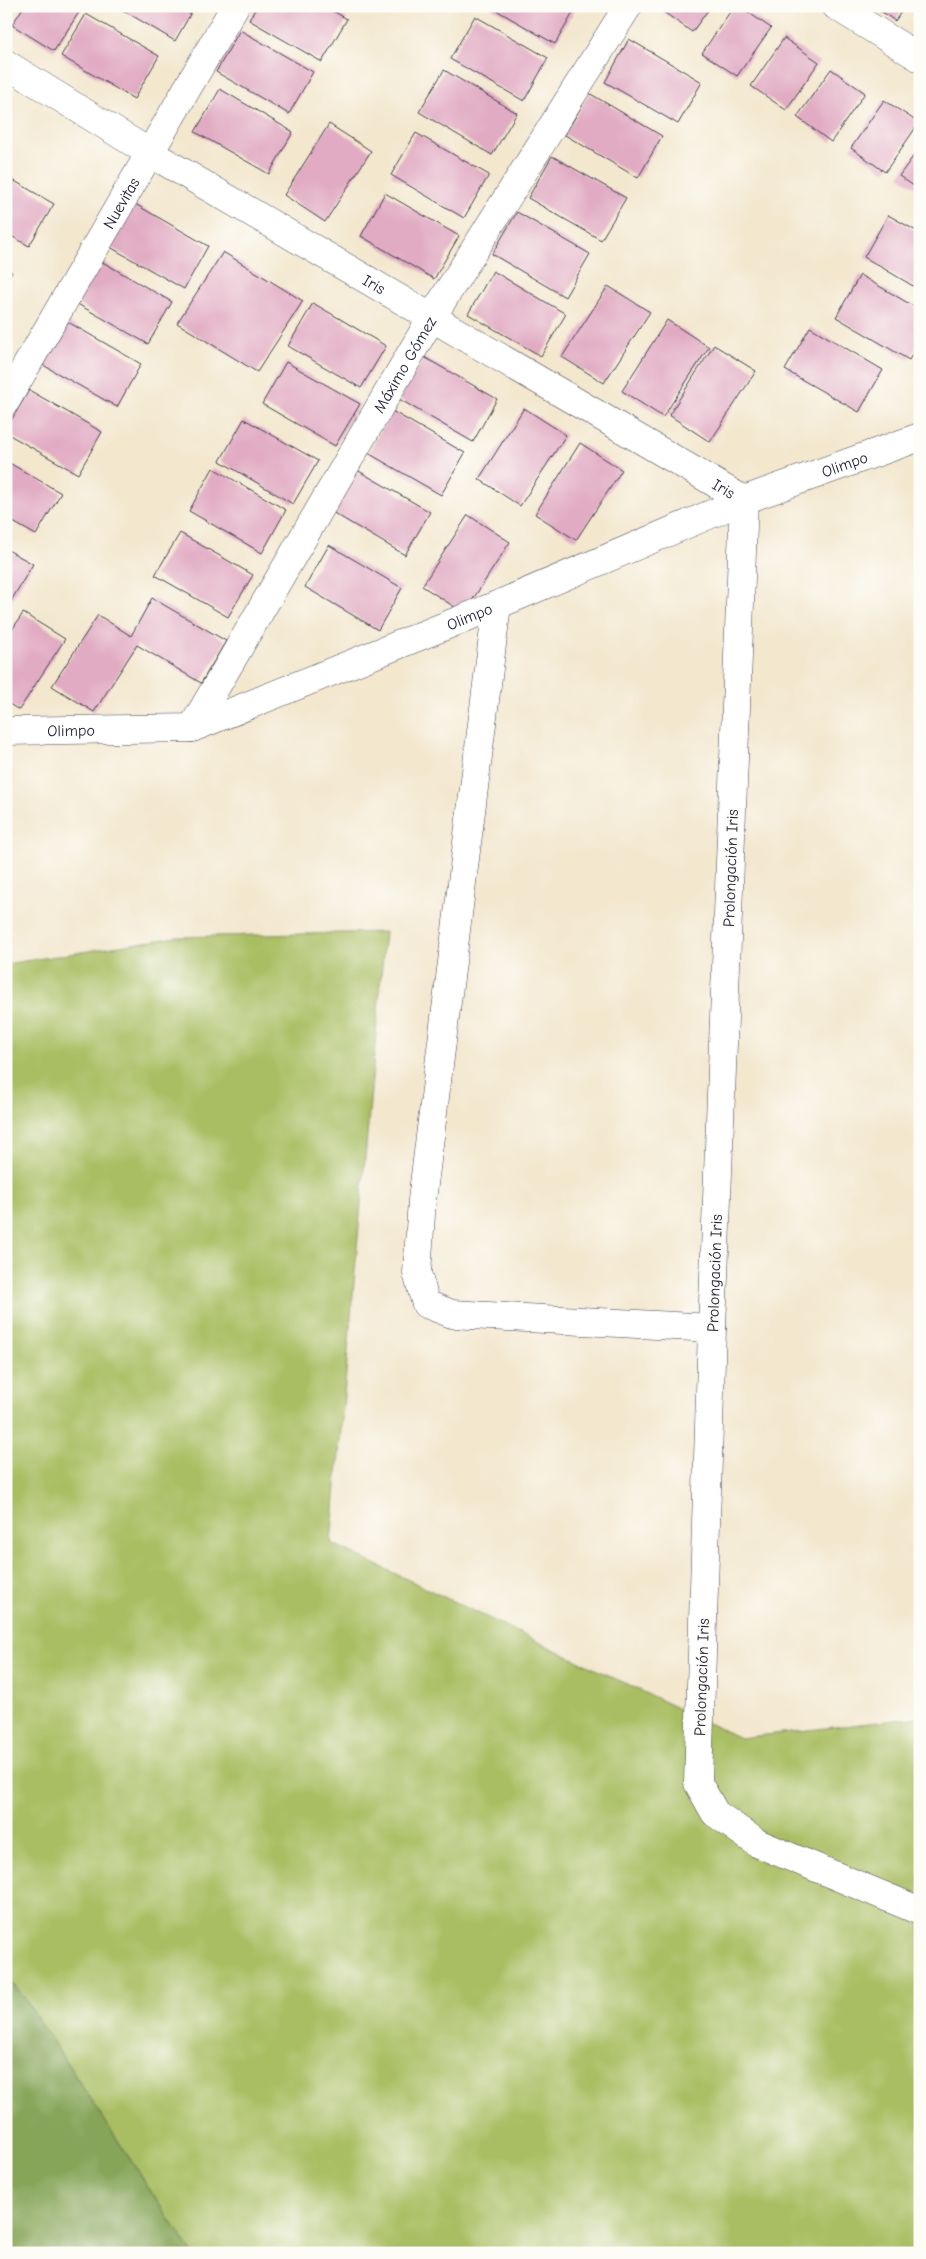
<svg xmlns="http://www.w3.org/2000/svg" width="926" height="2259" font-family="'Comic Neue',sans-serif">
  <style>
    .green { fill: #a9be62; stroke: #66704e }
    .forest { fill: #86a558; stroke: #54644a }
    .building { fill: #e1abc3 }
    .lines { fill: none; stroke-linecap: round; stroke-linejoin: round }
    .minor-casing { stroke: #414051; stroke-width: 29 }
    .minor { stroke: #fff; stroke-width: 28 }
    .labels { text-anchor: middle; stroke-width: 4; stroke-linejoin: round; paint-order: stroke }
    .street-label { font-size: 16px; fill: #22223b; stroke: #fdfcf7 }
  </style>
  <rect width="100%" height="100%" fill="#fdfcf7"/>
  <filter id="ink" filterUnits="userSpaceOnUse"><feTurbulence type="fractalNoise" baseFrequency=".02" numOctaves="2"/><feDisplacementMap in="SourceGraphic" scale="10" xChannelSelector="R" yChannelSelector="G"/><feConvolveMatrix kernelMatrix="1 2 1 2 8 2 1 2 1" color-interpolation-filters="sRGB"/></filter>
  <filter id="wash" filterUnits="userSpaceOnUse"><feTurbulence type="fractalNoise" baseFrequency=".0096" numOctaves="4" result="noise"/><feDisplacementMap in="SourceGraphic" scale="20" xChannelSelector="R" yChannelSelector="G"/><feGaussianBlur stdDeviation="1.12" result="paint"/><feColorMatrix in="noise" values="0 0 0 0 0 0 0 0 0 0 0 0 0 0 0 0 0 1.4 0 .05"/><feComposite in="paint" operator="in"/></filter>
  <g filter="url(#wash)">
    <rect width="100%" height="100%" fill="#f3e7ce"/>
    <path class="green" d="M385 932 331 1543 740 1738 920 1717V2253H192L22 1995 6 1976V964L176 937Z"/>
    <path class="forest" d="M6 1976 22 1995 192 2253H6Z"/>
    <g id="blocks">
      <path class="building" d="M24 6H83L54 51 12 25Z
        M116 6H195L175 41Z
        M257 6H324L347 19 322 62 249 20Z
        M489 6H577L555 44Z
        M660 6H711L692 32 658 8Z
        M734 6H739L771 28 737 76 702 53Z
        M874 6H905L895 21Z
        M920 12V29L912 24Z
        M86 14 159 56 134 99 61 56Z
        M475 16 548 58 524 101 450 59Z
        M240 30 313 72 289 114 216 72Z
        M784 38 819 62 786 110 751 86Z
        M629 39 702 82 678 124 605 82Z
        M831 69 865 93 831 142 797 117Z
        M444 70 517 113 492 155 419 112Z
        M220 89 293 132 269 174 195 132Z
        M589 93 662 136 638 178 565 135Z
        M884 100 919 123 885 172 851 148Z
        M329 124 371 151 325 222 284 195Z
        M416 133 489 175 464 218 391 175Z
        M920 147V190L899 176Z
        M552 156 626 198 601 240 528 198Z
        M6 176 54 204 29 246 6 233Z
        M385 193 459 236 434 279 361 236Z
        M135 204 208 246 184 289 110 247Z
        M517 212 590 254 565 297 492 254Z
        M888 215 920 233V290L864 257Z
        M223 252 303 301 257 372 177 323Z
        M99 260 172 302 148 344 74 302Z
        M6 269 12 272 6 282Z
        M493 271 566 314 541 356 468 314Z
        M860 275 920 310V341L909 360 836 317Z
        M608 286 650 312 604 383 562 357Z
        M313 303 386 346 361 388 288 346Z
        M667 320 709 347 663 417 622 391Z
        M68 322 141 364 117 407 43 365Z
        M810 327 883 370 859 412 785 370Z
        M714 345 756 371 710 442 669 415Z
        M424 357 497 399 473 442 399 399Z
        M286 362 360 404 335 446 262 404Z
        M29 390 102 432 78 474 6 433V429Z
        M524 408 566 435 520 506 479 479Z
        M392 411 465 453 441 495 368 453Z
        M244 419 318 461 293 504 220 461Z
        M580 443 622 470 576 540 535 514Z
        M6 461 61 493 36 535 6 518Z
        M213 468 286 510 262 553 189 511Z
        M357 470 430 512 405 555 332 512Z
        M468 515 510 542 464 613 422 586Z
        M180 533 253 575 228 617 155 575Z
        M329 545 402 588 378 630 305 587Z
        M6 549 33 564 8 606 6 605Z
        M152 598 226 641 201 683 137 645 94 712 52 686 98 615 131 636Z
        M23 613 65 639 19 710 6 702V639Z"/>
    </g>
  </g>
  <g filter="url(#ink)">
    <use href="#blocks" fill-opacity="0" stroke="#414051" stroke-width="1"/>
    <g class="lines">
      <defs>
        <g id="minor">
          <path d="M836 6 920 58"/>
          <path id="s1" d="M6 64 150 153 744 500 712 1328 698 1783 715 1813 757 1843 920 1911"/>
          <path id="s2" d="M6 401 235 6"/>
          <path d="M497 605 422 1200 417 1273 426 1304 452 1314 712 1328"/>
          <path id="s3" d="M192 728 432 317 628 6"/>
          <path id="s4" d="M6 731 192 728 497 605 744 500 920 437"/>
        </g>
      </defs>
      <use href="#minor" class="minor-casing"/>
      <use href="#minor" class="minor"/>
    </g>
  </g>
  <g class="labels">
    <g class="street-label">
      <text dy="6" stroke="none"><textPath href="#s2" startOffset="229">Nuevitas</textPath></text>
      <text dy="6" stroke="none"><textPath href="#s1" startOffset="429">Iris</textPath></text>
      <text dy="6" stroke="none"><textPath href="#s3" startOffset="421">Máximo Gómez</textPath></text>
      <text dy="6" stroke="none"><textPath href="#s4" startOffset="890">Olimpo</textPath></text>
      <text dy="6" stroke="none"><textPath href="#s1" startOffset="834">Iris</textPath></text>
      <text dy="6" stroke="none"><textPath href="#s4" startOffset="485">Olimpo</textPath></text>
      <text dy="6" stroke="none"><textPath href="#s4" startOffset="65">Olimpo</textPath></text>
      <text transform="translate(730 868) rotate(-88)" y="6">Prolongación Iris</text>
      <text transform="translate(714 1273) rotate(-88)" y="6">Prolongación Iris</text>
      <text transform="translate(701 1677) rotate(-88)" y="6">Prolongación Iris</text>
    </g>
  </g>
  <rect width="926" height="2259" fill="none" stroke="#fdfcf7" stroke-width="25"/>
</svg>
